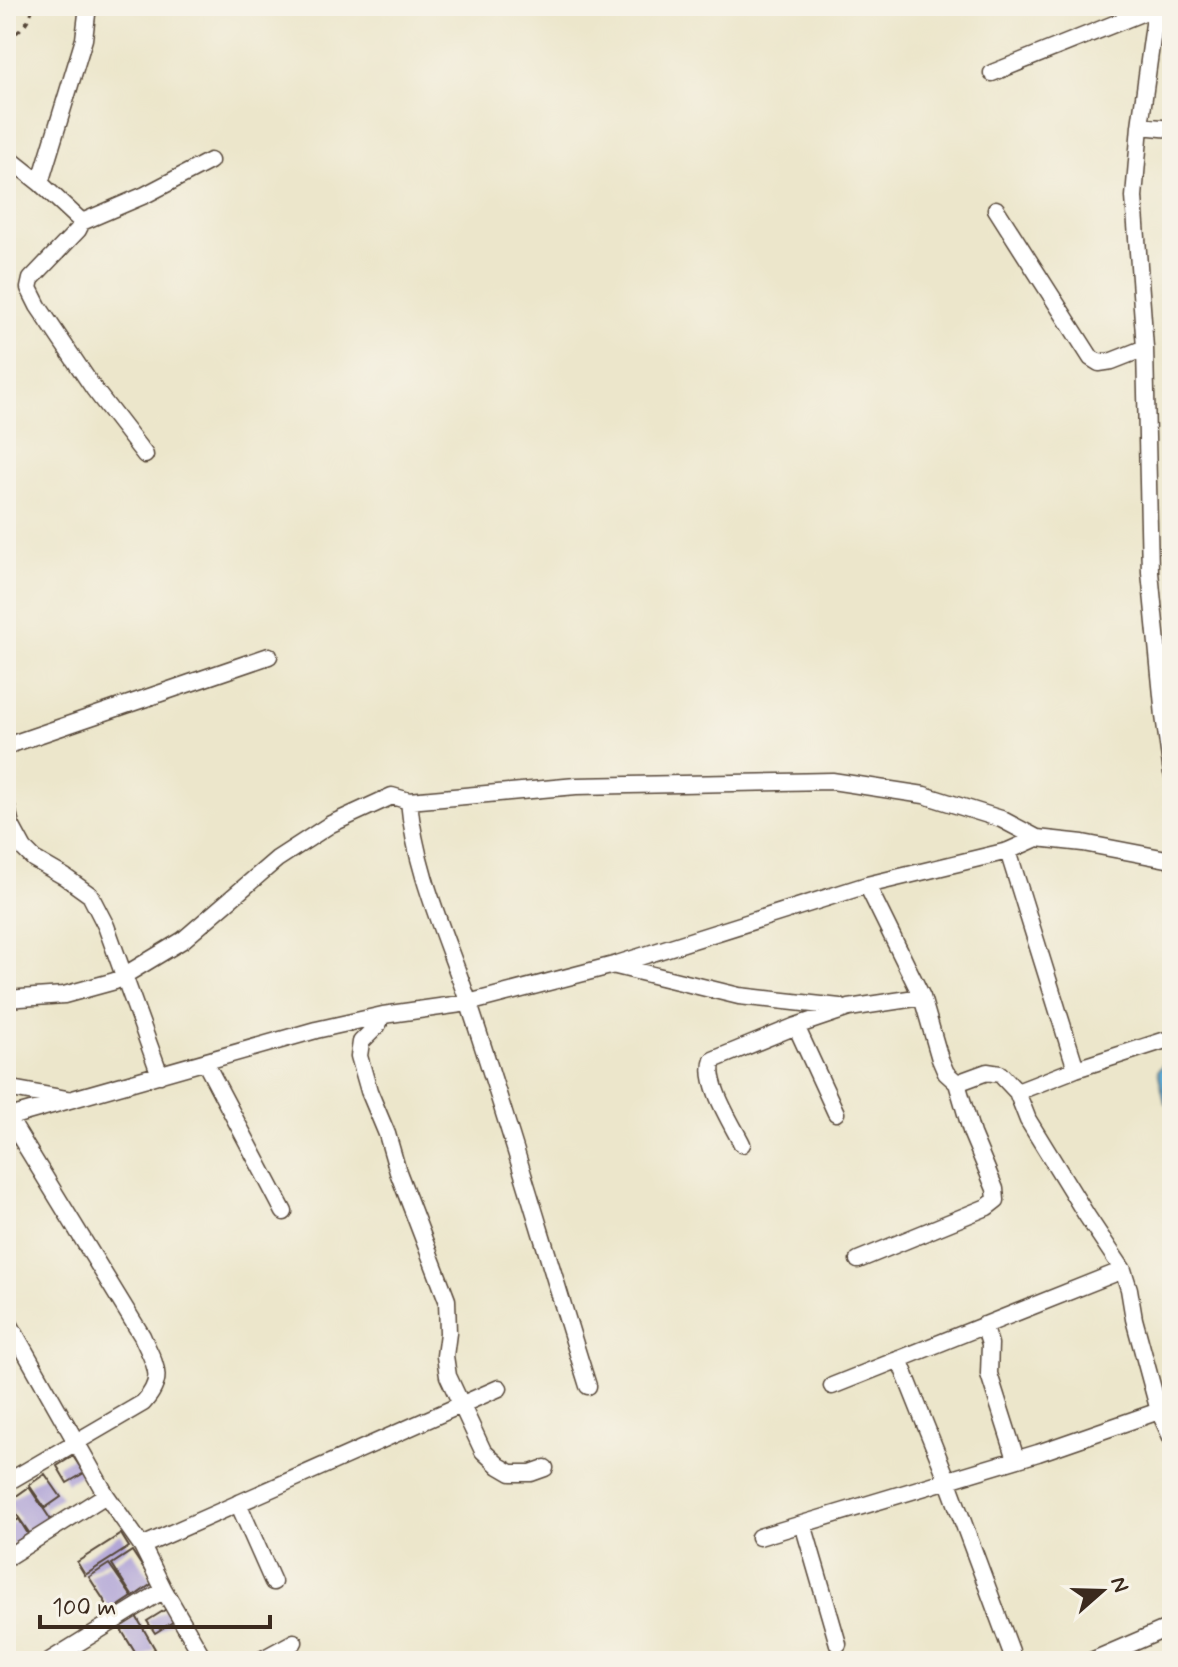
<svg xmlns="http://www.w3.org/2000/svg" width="1178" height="1667" font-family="Mynerve,sans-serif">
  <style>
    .water { fill: #60b0db; stroke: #4e6d7c; stroke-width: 2 }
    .building { fill: #ab9fd5 }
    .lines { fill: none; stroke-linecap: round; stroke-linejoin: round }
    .street-casing { stroke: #564638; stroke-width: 19 }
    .path { stroke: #564638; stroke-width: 3; stroke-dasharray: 6 6; stroke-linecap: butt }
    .street { stroke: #fff; stroke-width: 16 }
  </style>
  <rect width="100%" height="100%" fill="#f7f3e8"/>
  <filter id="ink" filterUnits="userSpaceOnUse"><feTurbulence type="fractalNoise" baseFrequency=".0125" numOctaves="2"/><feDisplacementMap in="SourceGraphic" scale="16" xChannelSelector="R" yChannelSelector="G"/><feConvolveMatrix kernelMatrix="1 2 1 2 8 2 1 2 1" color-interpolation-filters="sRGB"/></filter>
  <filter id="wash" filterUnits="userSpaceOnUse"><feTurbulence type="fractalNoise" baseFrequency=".006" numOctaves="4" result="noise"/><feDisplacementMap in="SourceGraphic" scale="32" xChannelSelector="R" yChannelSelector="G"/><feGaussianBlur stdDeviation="1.8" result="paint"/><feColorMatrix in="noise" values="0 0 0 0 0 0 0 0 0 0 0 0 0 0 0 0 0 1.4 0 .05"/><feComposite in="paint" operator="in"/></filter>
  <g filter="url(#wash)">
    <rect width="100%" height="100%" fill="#ece6cb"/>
    <path class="water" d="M1172 1062V1105L1170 1106 1165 1103 1158 1071 1162 1065Z"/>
    <g id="blocks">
      <path class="building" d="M73 1456 84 1473 67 1483 57 1466Z
        M45 1474 61 1497 45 1508 29 1485Z
        M29 1487 51 1520 30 1534 8 1502Z
        M6 1501 14 1514 6 1520Z
        M19 1519 28 1534 8 1547 6 1543V1527Z
        M121 1534 129 1547 85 1575 77 1562Z
        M132 1551 153 1583 133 1597 112 1564Z
        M109 1564 132 1597 111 1611 89 1577Z
        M168 1608 176 1620 155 1633 147 1621Z
        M136 1616 155 1649 139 1659 119 1626Z"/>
    </g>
  </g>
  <g filter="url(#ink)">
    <use href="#blocks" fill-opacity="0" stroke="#564638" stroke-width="2"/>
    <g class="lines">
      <defs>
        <path id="street" d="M1154 6V24L1140 126 1134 197 1145 348 1150 572 1164 716 1172 773
          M992 73 1154 8
          M1140 126 1172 129
          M6 156 40 183 82 222
          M40 183 84 39 88 6
          M996 209 1091 358 1099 363 1112 361 1145 348
          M145 455 94 389 38 306 29 288 31 279 78 230 82 222 145 195 210 161
          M6 746 269 656
          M409 801 576 786 832 781 924 795 1001 819 1037 838
          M6 804 11 825 24 849 34 859 65 877 90 895 106 926 160 1075
          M1008 851 1076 1069
          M867 885 922 997 940 1059 946 1073 957 1083 987 1072 1000 1074 1017 1092 1028 1120 1087 1216 1123 1270 1129 1289 1134 1319 1159 1411 1172 1439
          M616 966 739 996 840 1007
          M6 999 64 995 115 981 183 940 277 859 331 824 392 796 409 801C415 872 446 936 469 1004 511 1130 548 1259 588 1386
          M383 1015 377 1026 361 1042 359 1056 369 1091 387 1134 398 1172 447 1300 448 1333 445 1356 448 1376 483 1451 499 1466 511 1473H531L545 1468
          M796 1026 836 1113
          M205 1062 284 1212
          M6 1088 67 1099
          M1017 1092 1076 1069 1172 1038
          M6 1118 316 1030 383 1015 468 1003 614 965 867 885 1008 851 1037 838 1083 843 1172 860
          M742 1144C732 1124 704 1081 713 1060L796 1026 849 1008 922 997
          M858 1260 987 1207 996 1200 995 1189 972 1134 957 1083
          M6 1318 106 1495 142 1546 164 1590 205 1661
          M984 1325 990 1344 989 1374 1016 1459
          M899 1359 947 1479 1011 1651
          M832 1386 1123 1270
          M6 1483 143 1403C167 1377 154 1364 142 1336L8 1117
          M238 1503 273 1582
          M803 1524 838 1644
          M759 1537 1038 1453 1159 1411
          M142 1546 499 1388
          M6 1558 106 1495
          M49 1661 164 1590
          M259 1661 294 1642
          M1091 1661 1172 1626"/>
      </defs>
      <use href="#street" class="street-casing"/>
      <path class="path" d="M6 39C19 34 31 20 33 6"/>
      <use href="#street" class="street"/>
    </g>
  </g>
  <rect width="1178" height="1667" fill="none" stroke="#f7f3e8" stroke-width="32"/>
  <g transform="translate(1102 1591) rotate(70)" stroke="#f7f3e8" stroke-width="6" paint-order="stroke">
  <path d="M0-6L14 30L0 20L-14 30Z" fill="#3b2a1e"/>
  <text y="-12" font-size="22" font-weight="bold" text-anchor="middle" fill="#3b2a1e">N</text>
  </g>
  <path d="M40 1615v12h230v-12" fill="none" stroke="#3b2a1e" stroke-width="4"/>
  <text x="52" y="1615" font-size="24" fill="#3b2a1e" stroke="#f7f3e8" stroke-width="6" paint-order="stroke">100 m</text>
</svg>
